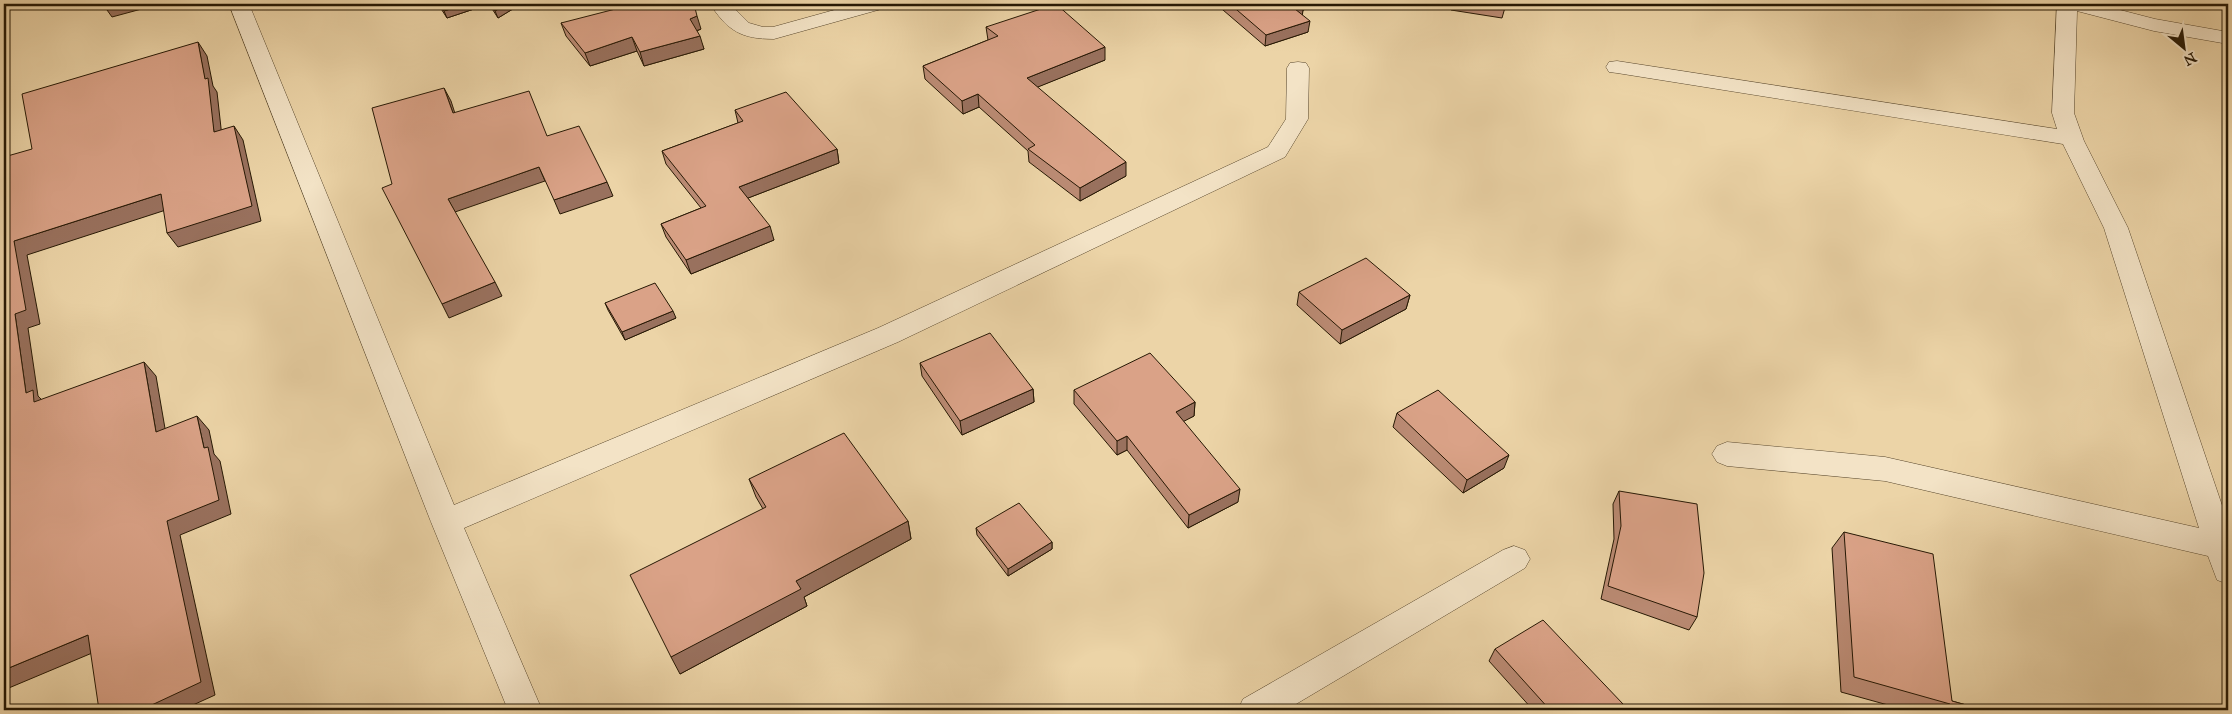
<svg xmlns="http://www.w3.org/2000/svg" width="2232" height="714" font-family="'IM FELL Great Primer',serif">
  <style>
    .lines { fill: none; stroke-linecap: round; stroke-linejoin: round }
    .minor-casing { stroke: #58472d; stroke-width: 1 }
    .minor { fill: #f3e3c6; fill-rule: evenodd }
    .wall { fill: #bb8b74; stroke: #261804 }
    .shaded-wall { fill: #99715e; stroke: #261804 }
    .building { fill: #daa287; stroke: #261804 }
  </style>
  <rect width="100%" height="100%" fill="#ecd4a7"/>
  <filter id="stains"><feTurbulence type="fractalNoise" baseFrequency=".004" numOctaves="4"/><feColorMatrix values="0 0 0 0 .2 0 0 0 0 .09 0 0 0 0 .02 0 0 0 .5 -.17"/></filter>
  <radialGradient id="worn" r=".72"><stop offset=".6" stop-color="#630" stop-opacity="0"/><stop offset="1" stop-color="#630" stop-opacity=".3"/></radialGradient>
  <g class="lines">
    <defs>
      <path id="minor" d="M229 4H249L454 505 878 328 1268 147 1286 119 1287 68 1290 63 1298 62 1306 63 1309 68 1308 119 1285 157 898 342 464 528 542 710H508L431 522Z
        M710 4H730L749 23 763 27H773L856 4H888L885 8 774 39C741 39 728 31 710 4Z
        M2057 4H2097L2155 19 2228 32V44L2154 31 2077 11 2074 113 2084 141 2128 228 2228 523V584L2217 580 2208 556 1885 481 1727 466 1717 462 1712 454 1717 446 1727 442 1885 457 2199 528 2104 228 2063 144 1617 73 1609 72 1606 67 1609 62 1617 61 2057 129 2052 113Z
        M1514 546 1525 550 1530 559 1525 568 1286 710H1238L1243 699 1503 550Z"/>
    </defs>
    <use href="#minor" class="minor-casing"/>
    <use href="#minor" class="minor"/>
  </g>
  <path class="wall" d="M438 4H521L498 18 489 4 447 18Z
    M1216 4H1322L1303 10 1302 14 1308 32 1265 46Z
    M1452 4H1506L1502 18 1451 10Z
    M561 23 701 29 697 31 704 49 644 66 637 51 590 66 566 36Z
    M986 27 1105 60 1037 87 1126 176 1080 201 1029 162 1028 151 979 107 963 114 925 79 923 66 988 40Z
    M735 110 837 149 839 163 748 198 774 240 691 274 666 237 661 224 701 208 666 164 662 151 738 123Z
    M1299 292 1410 295 1406 309 1340 344 1297 305Z
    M605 303 676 318 625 340 608 310Z
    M920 363 1033 389 1034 402 962 435 922 376Z
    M1074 390 1195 402 1194 416 1183 421 1238 502 1188 528 1127 450 1117 455 1074 404Z
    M1397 413 1504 468 1463 493 1393 427Z
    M749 479 908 521 911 539 804 597 807 606 680 674 763 509 756 497Z
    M1619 491 1697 617 1689 630 1601 599 1614 539 1613 504Z
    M976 528 1052 542V549L1008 576 977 535Z
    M1844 532 1952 701 1984 710H1906L1841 692 1832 548Z
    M1495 649 1619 710H1533L1489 661Z"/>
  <path class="shaded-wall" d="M130 4H160L112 17 107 10Z
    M466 4H489L447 18 444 11Z
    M507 4H521L498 18 495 11Z
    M1296 4H1322L1303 10 1302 18 1294 20Z
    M697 16 701 29 693 32 690 19Z
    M1310 21 1308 32 1265 46 1266 35Z
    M700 36 704 49 644 66 640 52Z
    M632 37 637 51 590 66 585 53Z
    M198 42 207 56 213 86 217 92 223 146 214 132Z
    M1105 47V60L1028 91 1027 78Z
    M444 88 451 101 459 126 453 113Z
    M978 94 979 107 963 114 962 101Z
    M234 126 243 140 261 221 178 247 167 233Z
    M837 149 839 163 743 200 739 187Z
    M1126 162V176L1080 201V188Z
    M539 167 545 181 455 212 448 199Z
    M607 182 613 196 560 214 554 200Z
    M161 194 172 208 27 255 40 324 28 328 38 396 46 404 47 416 26 393 15 314 14 241Z
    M770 226 774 240 691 274 686 260Z
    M495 282 502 296 449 318 442 304Z
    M1410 295 1406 309 1340 344 1342 330Z
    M673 311 676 318 625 340 622 332Z
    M144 362 156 376 168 446 156 432Z
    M1033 389 1034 402 962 435 960 421Z
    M1195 402 1194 416 1175 426 1176 412Z
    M197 416 209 430 214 454 220 461 231 514 180 535 215 695 182 710H141L167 521 204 448Z
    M1127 436V450L1117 455V441Z
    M1509 455 1504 468 1463 493 1467 480Z
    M1240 489 1238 502 1188 528 1189 515Z
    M908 521 911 539 804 597 807 606 680 674 671 657 796 581Z
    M1052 542V549L1008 576V569Z
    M88 635 104 648 4 690V670Z
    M1623 704 1619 710H1613Z"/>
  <path class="building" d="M106 4H130L107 10Z
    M439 4H466L444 11Z
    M490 4H507L495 11Z
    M635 4H694L697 16 690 19 700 36 640 52 632 37 585 53 561 23Z
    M1056 4 1105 47 1027 78 1126 162 1080 188 1028 149 1035 145 978 94 962 101 923 66 998 36 986 27Z
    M1230 4H1300L1303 6 1295 9 1310 21 1266 35Z
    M198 42 205 79 208 78 214 132 234 126 252 206 167 233 161 194 14 241 26 310 15 314 26 393 33 390 34 402 144 362 156 432 197 416 204 448 208 447 219 500 167 521 201 682 141 710H99L88 635 4 670V157L32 149 22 94Z
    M444 88 453 113 529 91 547 136 579 126 607 182 554 200 539 167 448 199 495 282 442 304 382 188 392 184 372 108Z
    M786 92 837 149 739 187 770 226 686 260 661 224 706 206 662 151 743 121 735 110Z
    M1366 258 1410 295 1342 330 1299 292Z
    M655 283 673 311 622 332 605 303Z
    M990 333 1033 389 960 421 920 363Z
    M1150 353 1195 402 1176 412 1240 489 1189 515 1127 436 1117 441 1074 390Z
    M1438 390 1509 455 1467 480 1397 413Z
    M844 433 908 521 796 581 801 589 671 657 630 575 766 507 749 479Z
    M1619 491 1697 504 1704 573 1697 617 1608 586 1621 526Z
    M1019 503 1052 542 1008 569 976 528Z
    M1844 532 1933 554 1952 701 1984 710H1951L1950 704 1854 677Z
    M1543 620 1623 704 1613 710H1550L1495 649Z"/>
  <rect width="2232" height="714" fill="none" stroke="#ecd4a7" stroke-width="20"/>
  <rect x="5" y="5" width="2222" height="704" fill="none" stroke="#261804" stroke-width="2.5"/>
  <rect x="10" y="10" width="2212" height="694" fill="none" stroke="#261804"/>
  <g transform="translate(2184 48) rotate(151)" stroke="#f3e3c6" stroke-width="4" paint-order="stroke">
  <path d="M0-4L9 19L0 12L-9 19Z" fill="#261804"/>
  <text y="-8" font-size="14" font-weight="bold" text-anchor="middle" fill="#261804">N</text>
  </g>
  <rect width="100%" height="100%" filter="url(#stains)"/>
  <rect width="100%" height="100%" fill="url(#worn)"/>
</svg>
